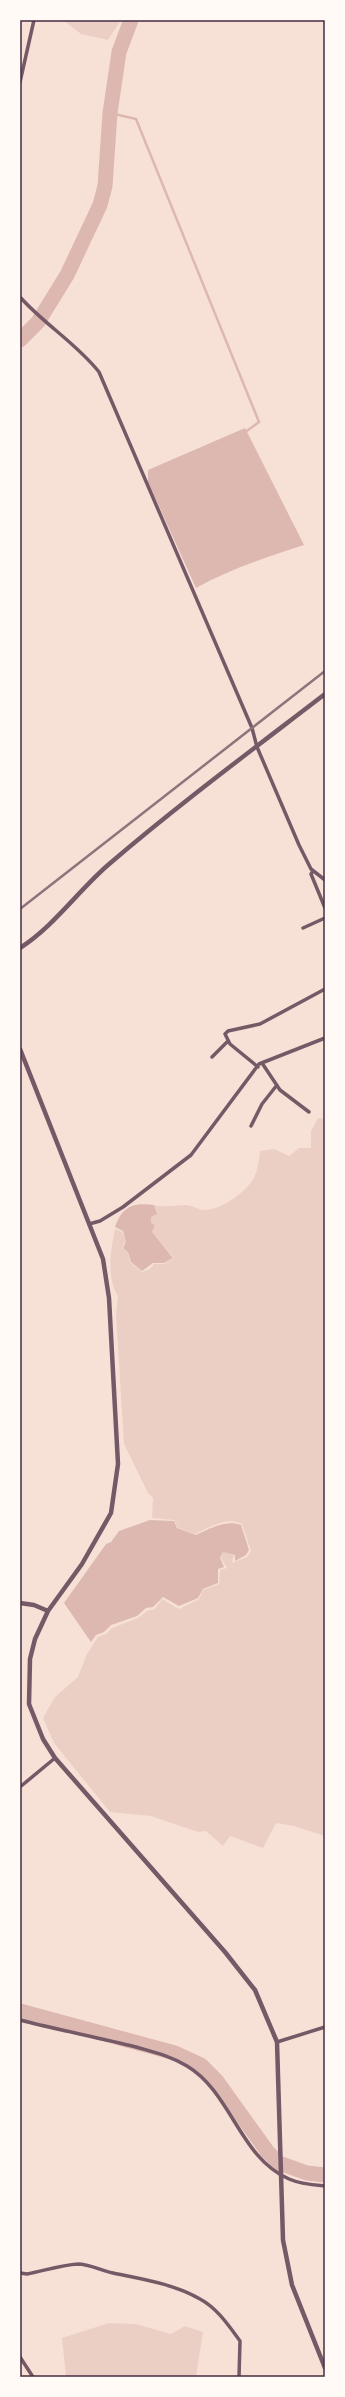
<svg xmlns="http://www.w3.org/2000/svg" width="345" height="2397" font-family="'Golos Text',sans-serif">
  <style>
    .green { fill: #ebcfc5 }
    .water { fill: #dcb8b0 }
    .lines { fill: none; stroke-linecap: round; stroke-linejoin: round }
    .stream { stroke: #dcb8b0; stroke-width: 2.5 }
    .river { stroke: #dcb8b0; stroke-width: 15 }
    .minor { stroke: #755966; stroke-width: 3.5 }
    .tertiary { stroke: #755966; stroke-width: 4.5 }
    .rail { stroke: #8f747c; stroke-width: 2.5 }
    .neatline { fill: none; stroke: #4a2c40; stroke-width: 1.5 }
  </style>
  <rect width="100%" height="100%" fill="#f7e1d7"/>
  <path class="green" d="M63 20H121L108 40 81 34Z
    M318 1118 325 1119V1836L294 1826 276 1823 263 1848 230 1836 223 1846 206 1831 198 1832 151 1816 110 1812 54 1743 43 1718 55 1697 78 1677 87 1654 98 1637 106 1634 112 1628 138 1618 147 1611 155 1609 162 1599 179 1609 199 1599 203 1590 219 1584 220 1570 227 1568 221 1558 223 1552 234 1555 232 1563 247 1557 251 1551 242 1524C227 1516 210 1527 195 1534L178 1528 174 1520 152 1518 153 1498 148 1493 124 1444 116 1315 118 1296C106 1279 111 1248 115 1229L122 1232 126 1241 122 1248 128 1252 130 1262 142 1272 150 1269 154 1264H164L174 1258 152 1232 155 1225 151 1223V1217L157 1214 154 1205C165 1208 174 1205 185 1205 192 1205 197 1209 203 1210 220 1211 246 1192 254 1178 258 1169 259 1160 260 1151L274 1149 289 1156 299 1148H311V1131Z
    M109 2323 136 2324 171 2334 185 2326 203 2332 196 2377H66L62 2338Z"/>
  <path class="water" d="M245 428 304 545C267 557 230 569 196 588L148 482V470Z
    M154 1205 157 1214 151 1217V1223L155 1225 152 1232 173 1258 164 1263H153L142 1271 131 1262 128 1252 123 1248 126 1242 123 1231 115 1227C122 1207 132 1202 154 1205Z
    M150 1520 174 1521 177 1528 196 1535C209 1529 226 1519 241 1525L249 1550 246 1555 235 1561V1555L223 1552 220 1558 224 1567 218 1569V1583L203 1589 198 1598 179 1606 163 1597 153 1607 146 1608 137 1616 111 1625 104 1632 96 1635 91 1642 64 1603 106 1544 111 1542 119 1531Z"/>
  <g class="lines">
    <path class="stream" d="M110 113 136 119 259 422 244 433"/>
    <path class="river" d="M20 340 38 322 67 275 100 205 105 186 110 113 119 52 131 20
      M20 2011 175 2053 201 2065 216 2080 267 2151 279 2163 307 2173 325 2175"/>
    <path class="minor" d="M20 82 34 20
      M20 297C45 325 76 343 99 372L252 728 257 747 299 845 311 869 325 880
      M313 871 311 874 325 908
      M303 928 325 918
      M212 1057 228 1041
      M262 1063 280 1090 309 1112
      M258 1067 230 1044 225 1034 228 1031 260 1024 325 989
      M251 1126 262 1104 277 1085
      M89 1224 100 1221 123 1207 191 1155 259 1064 325 1038
      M20 1787 55 1758
      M20 2020C58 2030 97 2037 136 2047 153 2052 171 2056 187 2066 232 2093 239 2157 289 2179 300 2184 314 2185 325 2186
      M277 2042 325 2027
      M20 2273 27 2274C43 2271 61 2265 78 2264 90 2264 101 2271 113 2273 142 2279 174 2284 200 2299 217 2308 229 2326 240 2341L239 2377
      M20 2357 33 2377"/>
    <path class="tertiary" d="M20 948C54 926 78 891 108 865 178 805 252 750 325 694
      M20 1049 103 1259 109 1298 118 1464 111 1513 82 1564 48 1611 35 1639 30 1659 29 1704 43 1739 55 1758 225 1952 255 1990 277 2042 283 2240 292 2285 325 2368
      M20 1603 34 1605 48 1611"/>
    <path class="rail" d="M20 909 325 671"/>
  </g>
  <rect width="345" height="2397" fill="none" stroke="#fffaf5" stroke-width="42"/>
  <rect x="21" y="21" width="303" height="2355" class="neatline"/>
</svg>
